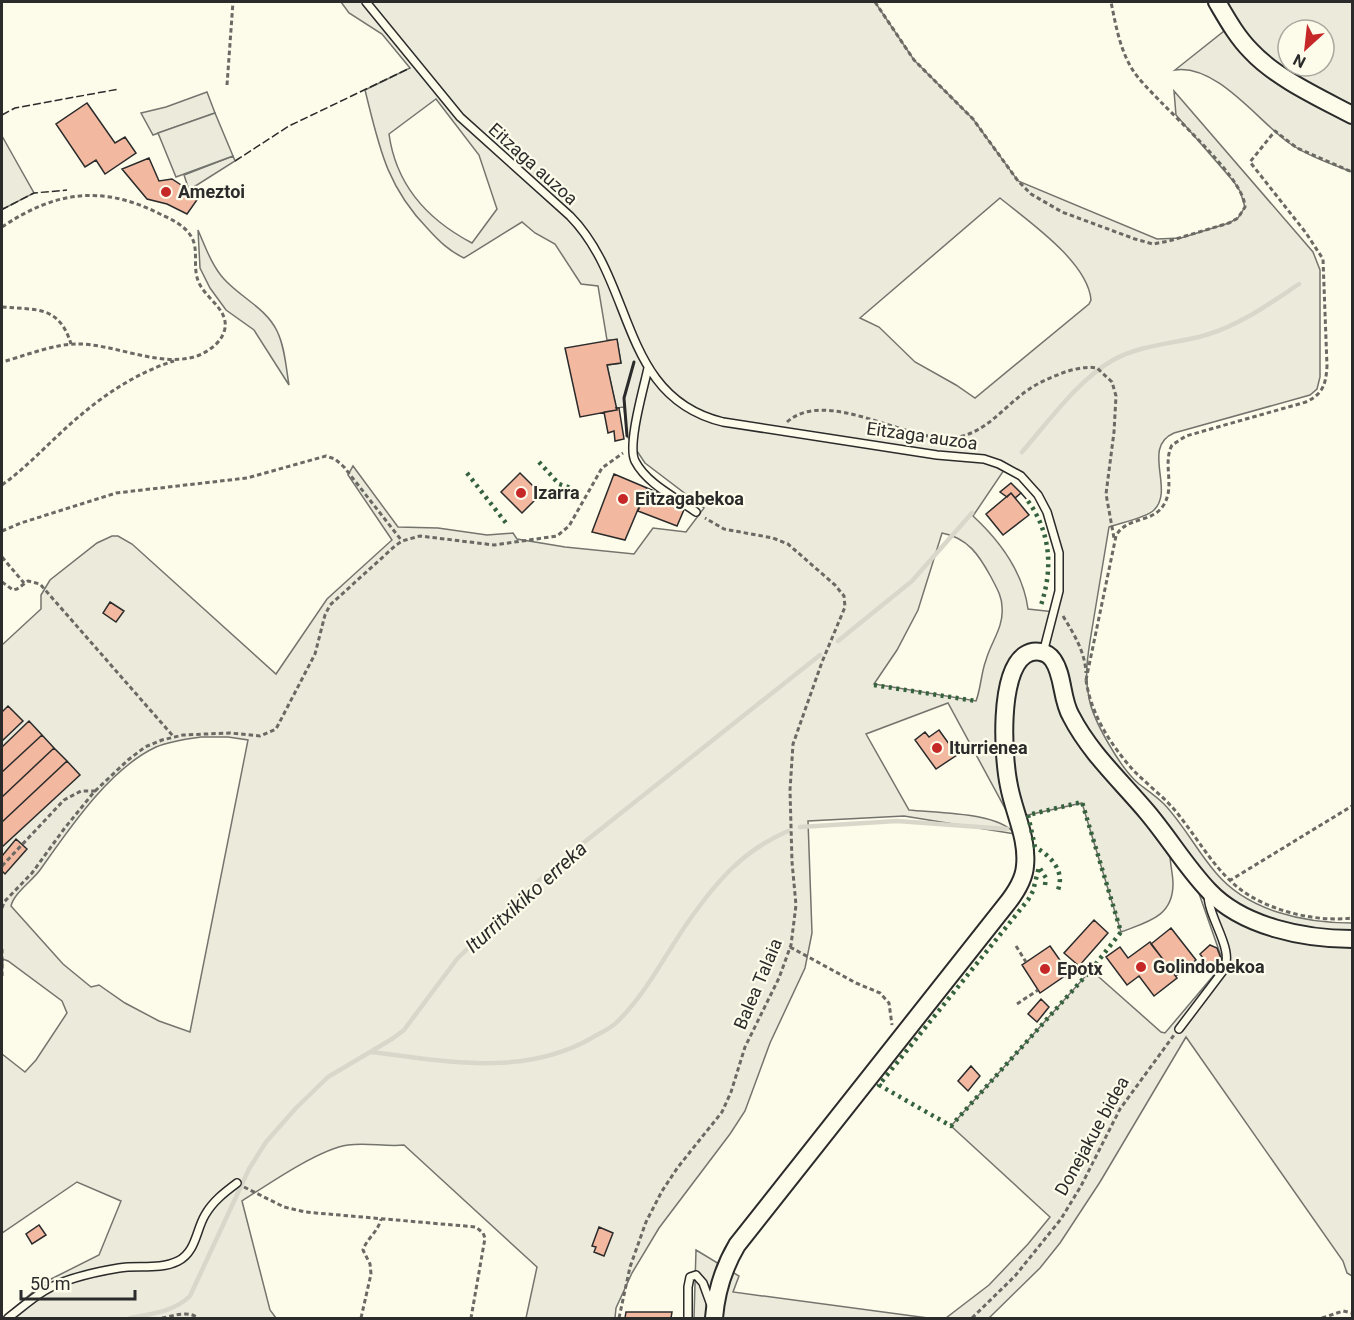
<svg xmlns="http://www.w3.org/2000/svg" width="1354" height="1320" font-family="Roboto,sans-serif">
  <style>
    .green { fill: #ecebdb; stroke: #74746e; stroke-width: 1.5; fill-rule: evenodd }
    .parking { fill: #eceadb; stroke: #74746e; stroke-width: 1.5 }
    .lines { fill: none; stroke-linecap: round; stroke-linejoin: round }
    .stream { stroke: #d8d7c9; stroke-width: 4.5 }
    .building { fill: #f2b8a0; stroke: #2b2b2b; stroke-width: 1.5 }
    .service-casing { stroke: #2b2b2b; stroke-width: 10 }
    .tertiary-casing { stroke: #2b2b2b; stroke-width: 20 }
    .path { stroke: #6a6964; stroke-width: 3; stroke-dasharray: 4.5 3; stroke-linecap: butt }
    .service { stroke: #fdfbea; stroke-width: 7 }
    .tertiary { stroke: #fdfbea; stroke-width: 16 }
    .hedge { stroke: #34623c; stroke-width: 4.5; stroke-dasharray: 3 4.5; stroke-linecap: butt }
    .fence { stroke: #2b2b2b; stroke-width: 1.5; stroke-dasharray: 8 3; stroke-linecap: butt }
    .wall { stroke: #2b2b2b; stroke-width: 3 }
    .poi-dot { fill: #c62828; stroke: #fdfbea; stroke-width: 2 }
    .labels { text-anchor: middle; stroke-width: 4.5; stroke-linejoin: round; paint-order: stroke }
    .street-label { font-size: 18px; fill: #2b2b2b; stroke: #fdfbea }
    .poi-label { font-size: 18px; font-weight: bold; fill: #2b2b2b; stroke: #fdfbea; text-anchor: start }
    .water-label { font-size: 20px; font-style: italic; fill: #2b2b2b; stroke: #fdfbea }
  </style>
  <rect width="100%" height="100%" fill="#fdfbea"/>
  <path class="green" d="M341 2H875L914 60 973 119 1018 181 1157 239 1181 238 1229 223 1238 218 1245 207 1240 191 1234 182 1176 115 1174 91 1313 252 1320 270V377L1317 389 1310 395 1174 433C1141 447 1175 490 1154 510 1146 518 1120 523 1109 527 1104 557 1099 587 1094 617 1090 643 1083 672 1089 698 1093 721 1121 769 1139 784 1147 790 1156 796 1164 804 1184 825 1197 851 1216 873 1248 911 1304 923 1352 923V1276L1347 1273 1343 1261 1186 1037 1100 1182 1060 1243 1040 1268 989 1318H946L989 1285 1028 1244 1050 1217 951 1126 1091 970 1161 1032 1165 1033 1219 969 1223 962 1196 885 1170 855C1170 864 1173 874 1173 884 1173 917 1147 922 1121 932L1082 803 1028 815 1006 810 948 703 866 734 909 810C936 813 998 812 1015 834L904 816 808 821 812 933 805 968 770 1043 745 1111 730 1134 659 1228 632 1273 616 1308 615 1318H526L537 1267 404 1145C385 1147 367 1142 348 1145 319 1149 267 1185 242 1201L270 1310 276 1318H2L45 1282 99 1255 121 1201 77 1182 2 1233V1054L25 1072 36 1060 67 1013 62 1001 8 961 3 959 2 977V645L41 609V595L50 580 97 543 112 536H118L132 544 276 674 327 599 392 540 348 475 353 466 398 527 438 528 487 535 513 533 517 539 565 547 634 554 653 528 686 532 704 508 645 463 627 436 624 407 616 408 607 365 621 363 617 340H607L598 286 581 284 555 244 535 233 522 222 464 258C449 251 439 241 428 229 386 186 379 146 365 90L410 68 382 34 349 13ZM436 99 479 155 497 209 472 243C428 220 396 185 389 134ZM1000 198C1028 221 1088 262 1091 300L1089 304 975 398 956 385 915 362 879 327 860 318ZM1006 467 1038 495 1059 553 1055 612 1028 609C1023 572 1000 541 973 516ZM942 533C968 538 979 555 991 577 996 587 1002 596 1002 607 1004 627 991 642 986 660 981 673 981 688 976 701L874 684 897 650 918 610ZM201 737H228L248 740 190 1032 159 1021 125 1003 99 985 91 987 63 964 11 906C14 893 32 881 40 870 69 829 109 769 156 747 170 741 186 739 201 737Z
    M1207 2H1352V172C1331 164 1308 156 1289 143 1258 121 1217 64 1175 70L1224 31ZM1288 30H1324V66H1288Z
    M207 92 215 113 153 135 141 113 166 107Z
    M233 156 235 161 189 190 184 175Z
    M198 230C205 246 212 266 224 279 240 297 266 308 277 331 285 347 286 368 289 385L254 330 226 310 210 288 200 268Z
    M696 1250 739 1276 733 1292 928 1318H694Z"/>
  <path class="parking" d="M215 113 233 156 176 177 158 133Z
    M2 136 34 193 3 209 2 207Z"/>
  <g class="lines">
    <path class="stream" d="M1022 452C1048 422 1078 380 1113 360 1142 344 1175 344 1206 335 1240 325 1269 304 1299 284
      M838 641 912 581 972 513
      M800 827 897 821 1007 829
      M371 1052C444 1061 522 1077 590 1039 599 1033 609 1030 617 1022 646 994 665 955 688 922 716 882 742 851 788 831
      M130 1318C150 1314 174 1312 190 1296L249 1169 266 1142 296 1108 328 1077 392 1039 404 1030 457 959 528 890 582 844 820 655"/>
  </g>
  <path class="building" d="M87 103 115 143 125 137 136 153 105 174 96 160 85 167 56 124Z
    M149 158 159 181 172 179 199 197 187 214 167 204 147 199 122 169Z
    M617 339 621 363 607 365 617 410 580 417 565 348Z
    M616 408H619L624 439 615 441 614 431 608 433 604 412 617 410Z
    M520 473 541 494 522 513 501 492Z
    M614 474 647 488 625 540 592 532Z
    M1011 483 1021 493 1015 498 1011 493 1007 497 1000 492Z
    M647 488 686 505 677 526 638 511Z
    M1011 493 1029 515 1003 535 986 514Z
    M110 602 124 611 116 622 103 613Z
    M8 706 23 721 2 741V712Z
    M29 721 42 735 2 772V747Z
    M939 730 957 755 936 769 915 740 925 732 929 737Z
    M42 735 54 748 2 797V772Z
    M54 748 67 761 2 822V797Z
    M67 761 80 775 2 847V822Z
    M16 839 27 849 5 874 2 871V856Z
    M1094 920 1108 933 1079 966 1064 953Z
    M1171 928 1196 960 1176 976 1151 944Z
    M1150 942 1177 978 1154 996 1139 976 1127 985 1106 957 1120 947 1128 958Z
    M1210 945 1217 948 1222 961 1212 970 1200 954Z
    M1050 946 1069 973 1040 993 1022 965Z
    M1041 999 1049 1007 1037 1022 1028 1014Z
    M971 1066 980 1076 968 1091 958 1081Z
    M39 1225 46 1235 32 1244 26 1234Z
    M599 1227 613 1233 604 1256 594 1252 596 1247 592 1246Z
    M626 1312H672L671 1318H625Z"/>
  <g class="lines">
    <defs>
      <path id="service" d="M366 2 460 117 570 216C636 283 619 397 723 422L937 455 984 459 999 464 1021 476 1038 495 1047 512 1059 553V591L1043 653
        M648 368C644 387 627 445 635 461 647 484 675 497 696 512
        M1179 1029 1223 971C1236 950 1208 919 1208 894
        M8 1318C20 1309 31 1299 44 1291 65 1278 95 1272 119 1268 138 1265 160 1270 178 1261 196 1252 196 1230 205 1215 213 1201 225 1192 237 1183
        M688 1318V1287L690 1277 696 1275 703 1283 711 1305"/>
      <path id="tertiary" d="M1217 2C1227 19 1237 37 1251 51 1276 78 1320 98 1352 115
        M714 1318C716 1293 724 1267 737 1245L1005 906C1014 895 1024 881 1025 866 1028 838 1014 813 1009 786 1003 758 998 673 1025 655 1034 649 1047 651 1053 660 1064 676 1061 699 1071 716 1090 753 1121 781 1147 812 1169 838 1186 867 1209 891 1243 927 1305 939 1352 939"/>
    </defs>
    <use href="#service" class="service-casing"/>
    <use href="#tertiary" class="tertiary-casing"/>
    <path class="path" d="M875 2 914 60 973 119 1018 181 1031 194 1062 212 1135 239 1153 244 1169 241 1229 223 1238 218 1245 207C1244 174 1155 102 1134 72 1120 51 1116 26 1111 2
      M227 85 233 2
      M2 227C54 192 101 184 160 214 171 219 186 226 192 238 199 251 192 268 199 283 207 300 231 311 224 332 220 343 211 349 202 354 165 371 115 343 76 344 54 344 24 356 2 362
      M2 307C36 310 59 305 71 344
      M787 422C826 387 905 441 951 438 984 436 1003 407 1028 390 1039 382 1052 377 1065 372 1075 369 1086 366 1097 368L1112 382 1116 396 1114 432 1106 494 1114 538
      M2 485C31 464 54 437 82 414 108 392 141 371 174 361
      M2 531 21 523 116 493 247 478 326 456 335 459 344 467 402 541
      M2 557 24 583
      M2 582 13 590 17 589 28 581 40 584 173 736
      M1063 616C1074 634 1085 652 1086 673
      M1086 680 1116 536C1125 517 1152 523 1163 506 1176 487 1162 464 1172 445L1186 436 1306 402C1323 394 1326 384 1327 366L1323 259 1306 233 1250 162 1275 131 1297 148 1352 172
      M1086 680C1091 715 1112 747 1135 772 1150 787 1168 800 1181 818 1203 846 1219 877 1250 896 1279 913 1319 922 1352 918
      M2 866 64 800 81 791H96
      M1229 881 1352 806
      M2 908 4 902 32 873 64 829 94 792 128 760 145 747 162 740 183 735 230 733 260 736 276 729 315 654 325 615 330 605 395 546 402 541 420 536 494 545 557 536 569 526 602 468 623 453
      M1016 946 1026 962
      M790 947 856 983 880 993 889 1003 892 1025
      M2 949V977
      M1067 975V977L1078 965
      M1017 1004 1038 990
      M244 1187 284 1207 305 1212 476 1227 483 1233 485 1238 471 1318
      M162 1318C173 1316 188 1310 198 1318
      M361 1318 371 1274 370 1264 363 1250C367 1238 378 1232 381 1219
      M619 1318 630 1267 646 1222 662 1191 678 1167 722 1112 731 1092 745 1047 779 978 791 945 796 905 792 862 790 790 793 744 822 662 845 607 844 596 835 585 788 544 773 538 724 529 705 518
      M972 1318 1015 1276 1061 1219 1081 1186 1120 1109 1174 1035
      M1322 1318 1343 1311 1352 1313"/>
    <use href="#service" class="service"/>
    <use href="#tertiary" class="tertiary"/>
    <path class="hedge" d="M539 462 559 484 571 488
      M467 473 506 523
      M1028 501C1051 533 1053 569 1041 605
      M874 685 976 701
      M1045 885 1046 878 1039 867 1033 891 1028 900 879 1085 951 1126 1091 970 1121 932 1082 802 1028 815 1035 847C1051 856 1065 871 1058 890"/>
    <path class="fence" d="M2 115 15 108 119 89
      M235 161 289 126 410 68
      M2 207 3 209 34 193 67 190
      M1021 493 1028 501"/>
    <path class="wall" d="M627 436 624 398 634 362"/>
  </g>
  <g class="poi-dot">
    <circle cx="166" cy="192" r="6"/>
    <circle cx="521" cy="493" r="6"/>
    <circle cx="623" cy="499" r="6"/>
    <circle cx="937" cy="748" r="6"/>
    <circle cx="1141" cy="967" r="6"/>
    <circle cx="1045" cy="969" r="6"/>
  </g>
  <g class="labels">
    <g class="street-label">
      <text transform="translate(533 164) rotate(42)" y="6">Eitzaga auzoa</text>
      <text transform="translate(922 436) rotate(8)" y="6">Eitzaga auzoa</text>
      <text transform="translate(758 984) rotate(-67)" y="6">Balea Talaia</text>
      <text transform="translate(1092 1136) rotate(-61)" y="6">Donejakue bidea</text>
    </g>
    <g class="poi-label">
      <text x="178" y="198">Ameztoi</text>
      <text x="533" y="499">Izarra</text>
      <text x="635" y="505">Eitzagabekoa</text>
      <text x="949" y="754">Iturrienea</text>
      <text x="1153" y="973">Golindobekoa</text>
      <text x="1057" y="975">Epotx</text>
    </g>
    <g class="water-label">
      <text transform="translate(526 897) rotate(-42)" y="7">Iturritxikiko erreka</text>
    </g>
  </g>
  <rect width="1354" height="1320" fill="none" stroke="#2b2b2b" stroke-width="6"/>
  <g transform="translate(1306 48) rotate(207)"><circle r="28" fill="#fdfbea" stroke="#a9a89e" stroke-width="1.5"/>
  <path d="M0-4.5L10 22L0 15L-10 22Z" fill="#c62828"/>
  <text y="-9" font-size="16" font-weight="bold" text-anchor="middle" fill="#2b2b2b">N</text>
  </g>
  <path d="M21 1290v9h114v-9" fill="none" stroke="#2b2b2b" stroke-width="3"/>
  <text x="30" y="1290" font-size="18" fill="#2b2b2b" stroke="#fdfbea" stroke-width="4.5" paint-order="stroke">50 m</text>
</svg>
